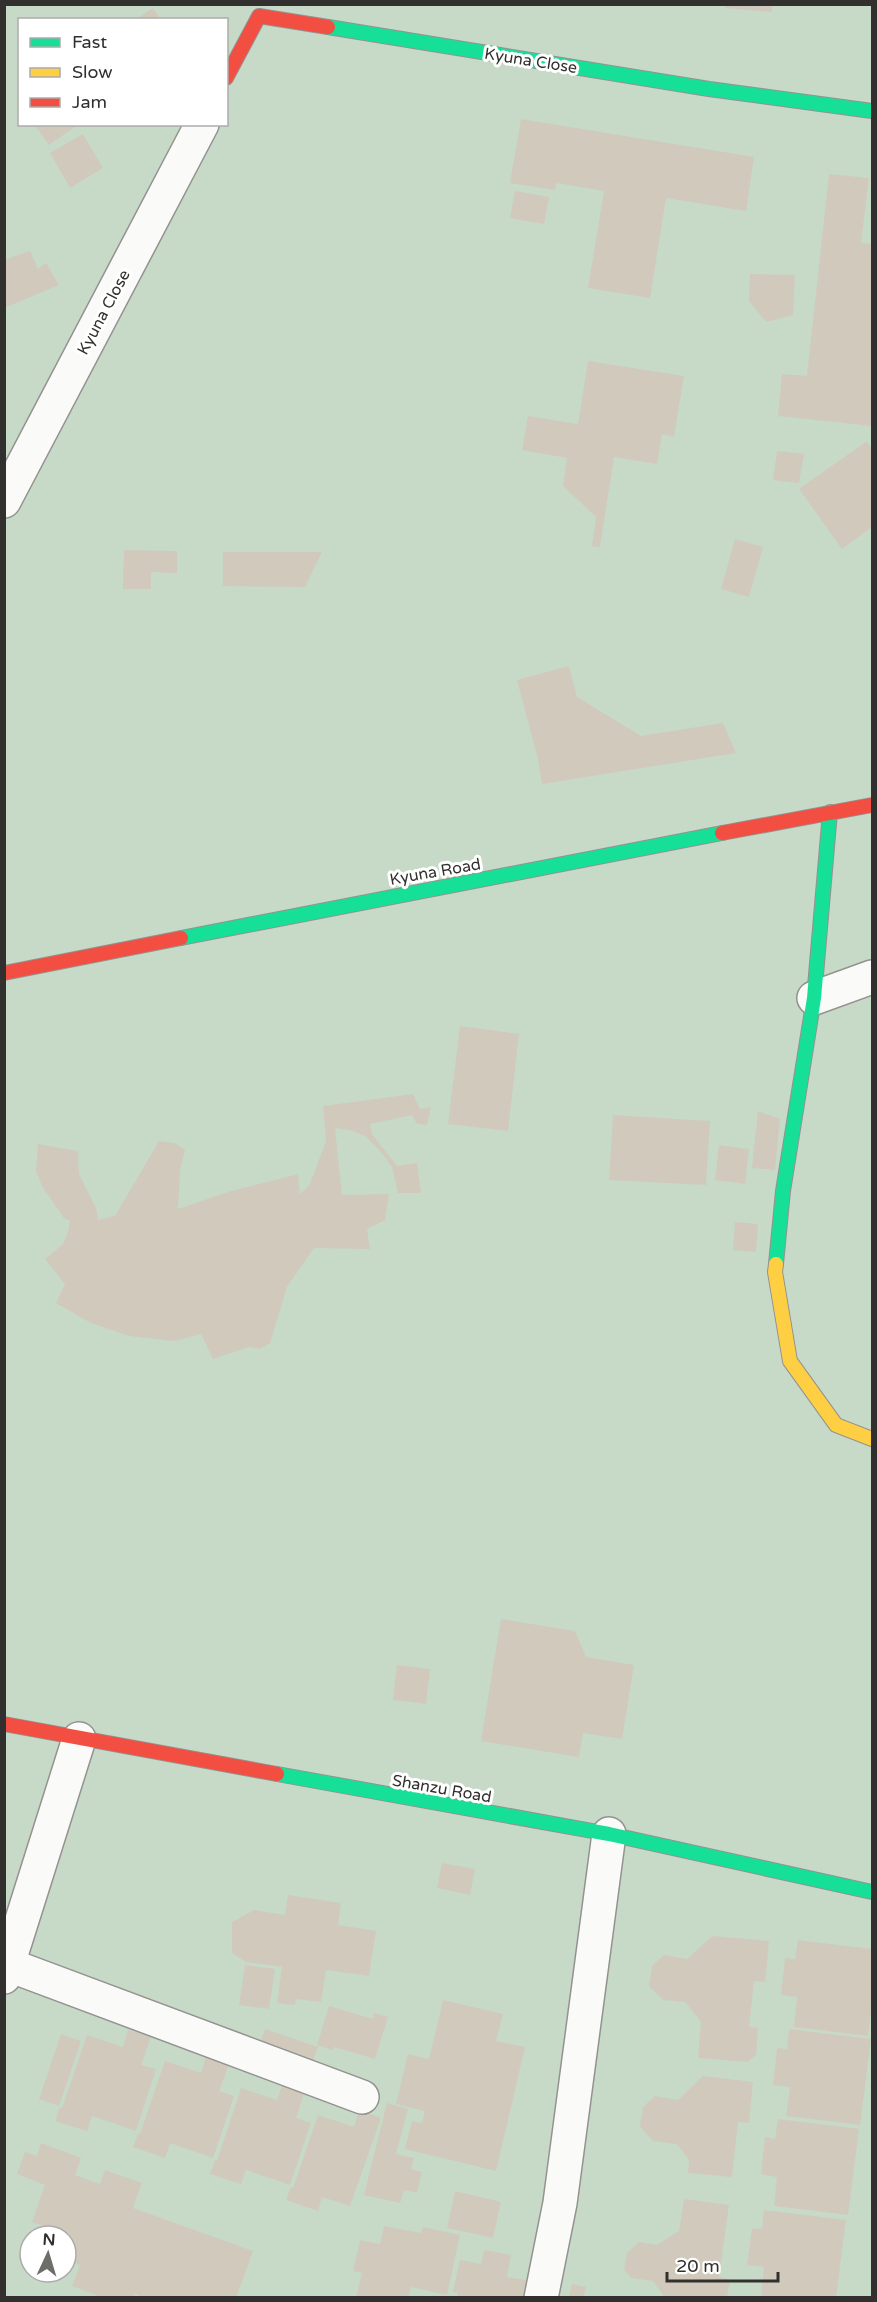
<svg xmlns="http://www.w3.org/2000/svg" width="877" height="2302" font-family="'Varela Round',sans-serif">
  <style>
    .green { fill: #c6dac7; fill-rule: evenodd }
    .building { fill: #d1cabc }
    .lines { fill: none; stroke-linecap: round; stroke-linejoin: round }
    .street-casing { stroke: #949290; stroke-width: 36 }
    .fast-casing { stroke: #949290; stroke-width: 16 }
    .slow-casing { stroke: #949290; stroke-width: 16 }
    .jam-casing { stroke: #949290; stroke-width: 16 }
    .street { stroke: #fafaf9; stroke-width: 33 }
    .fast { stroke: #16e098; stroke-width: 14 }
    .slow { stroke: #ffcf43; stroke-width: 14 }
    .jam { stroke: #f24e42; stroke-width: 14 }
    .labels { text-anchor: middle; stroke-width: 6; stroke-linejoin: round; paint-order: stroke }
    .street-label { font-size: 16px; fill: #32302e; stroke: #fff }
  </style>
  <rect width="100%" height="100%" fill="#dfddd9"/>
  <path class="green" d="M5 5H872V2297H5ZM20 20H226V124H20ZM30 2236H66V2272H30Z"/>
  <path class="building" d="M725 4H773L772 12 725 8Z
    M153 8 161 20H135Z
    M521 119 754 157 746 211 666 198 650 298 588 288 604 191 556 183 555 190 510 183Z
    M34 124H79L49 145Z
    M83 134 103 168 70 188 50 153Z
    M829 174 869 178 861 243 872 244V426L778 416 782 374 807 376Z
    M515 191 549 197 544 224 510 218Z
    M30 251 38 269 46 263 59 285 4 308V260Z
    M750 274 795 275 793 315 766 322 749 301Z
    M588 361 684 376 674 437 662 434 657 464 614 457 600 547 592 546 596 517 563 486 567 458 522 450 528 416 578 424Z
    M867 441 872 449V527L842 549 799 489Z
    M777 451 804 454 799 483 773 480Z
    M735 539 763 547 749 597 721 589Z
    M124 550 177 551V573L151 572V589H123Z
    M223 552H322L305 587 223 586Z
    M569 666 577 697 641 736 723 723 736 753 542 784 538 759 517 680Z
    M460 1026 519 1034 508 1131 448 1124Z
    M413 1094 420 1109 431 1107 427 1125 417 1124 412 1115 370 1124 372 1134 397 1166 417 1163 421 1193H398L392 1167 382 1153 365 1136 350 1130 335 1128 342 1195 389 1194 385 1220 367 1229 370 1249 314 1248 287 1287 270 1343 260 1349 249 1347 213 1359 201 1334 175 1341 129 1336 91 1323 56 1303 65 1284 45 1259 63 1244 68 1232 70 1221 63 1217 42 1186 36 1171 38 1144 78 1151 79 1174 96 1208 98 1220 115 1216 159 1141 175 1143 185 1150 180 1170 178 1209 231 1191 298 1174 300 1194 310 1184 326 1141 323 1106Z
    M758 1111 780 1119 775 1170 752 1168Z
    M613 1115 710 1121 706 1185 609 1180Z
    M719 1145 749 1149 745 1184 715 1180Z
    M735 1222 758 1224 756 1252 733 1250Z
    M501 1619 575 1631 586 1657 634 1665 622 1739 583 1733 579 1757 481 1741Z
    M397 1665 430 1669 426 1704 393 1700Z
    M442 1863 475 1869 470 1895 437 1888Z
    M288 1895 341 1903 338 1925 376 1931 369 1976 326 1970 321 2002 296 1999 295 2005 277 2003 282 1967 246 1962 232 1953V1922L254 1910 285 1915Z
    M712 1936 769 1941 765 1982 754 1981 749 2027 758 2028 756 2055 747 2062 698 2058 701 2022 685 2002 663 2000 649 1986 652 1966 664 1955 687 1959Z
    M798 1940 872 1949V2000L868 2036 794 2027 797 1997 781 1995 785 1958 795 1959Z
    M245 1965 275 1969 269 2009 239 2005Z
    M443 2000 503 2014 496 2041 525 2047 496 2171 405 2149 412 2121 422 2123 425 2111 396 2104 408 2054 429 2059Z
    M329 2006 373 2019 374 2013 388 2017 375 2059 334 2047 333 2050 317 2045Z
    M265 2029 318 2047 312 2063 259 2046Z
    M789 2029 871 2039 860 2125 786 2116 790 2087 773 2085 777 2048 787 2049Z
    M128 2030 151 2037 141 2065 156 2069 136 2131 92 2116 87 2131 55 2121 60 2107 62 2108 87 2035 123 2047Z
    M61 2034 81 2041 59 2106 39 2099Z
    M206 2057 229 2064 219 2091 234 2096 213 2158 170 2143 165 2158 133 2147 138 2134H140L165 2061 201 2073Z
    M703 2076 753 2082 749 2123 738 2122 732 2177 688 2173 689 2160 677 2144 653 2141 640 2127 643 2107 655 2096 678 2100Z
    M283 2083 305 2090 296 2118 311 2123 290 2185 246 2170 241 2184 210 2174 215 2160 217 2161 241 2088 277 2100Z
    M387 2103 408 2109 396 2154 414 2158 411 2169 422 2172 417 2193 404 2190 400 2203 364 2195Z
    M359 2110 381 2118 350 2206 322 2197 318 2211 286 2200 291 2187 293 2188 318 2115 354 2127Z
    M778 2119 859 2129 848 2215 774 2206 777 2177 761 2174 765 2137 775 2139Z
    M41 2143 81 2158 75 2175 100 2184 105 2170 142 2183 133 2208 253 2251 236 2298H144L135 2294 134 2298H104L72 2286 80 2265 66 2259V2236H60L62 2232 32 2222 45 2185 17 2174 25 2152 37 2156Z
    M455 2191 501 2202 493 2238 447 2228Z
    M684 2199 729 2205 719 2277 730 2279 727 2298H665L653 2281 632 2278 624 2270 627 2253 639 2242 657 2245 679 2231Z
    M764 2210 846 2220 836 2298 761 2297 764 2267 747 2265 752 2228 762 2229Z
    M384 2226 421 2233 423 2227 460 2235 447 2295 411 2287 408 2298H356L362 2273 353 2271 360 2240 380 2244Z
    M484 2250 511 2255 507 2277 526 2280 523 2298H457L458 2293 453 2292 460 2260 481 2264Z
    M572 2284 586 2287 583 2298H569Z"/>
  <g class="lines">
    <defs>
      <path id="street" d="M4 501 202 124
        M814 998 872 977
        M9 1965 362 2097
        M4 1977 79 1739
        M541 2298 560 2203 609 1834"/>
      <path id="fast" d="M328 27 709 89 872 111
        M181 938 722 833
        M776 1264 783 1191 814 998 830 812
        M277 1774 609 1834 872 1892"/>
      <path id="slow" d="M776 1264 775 1272 790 1361 836 1425 872 1439"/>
      <path id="jam" d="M226 78 259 16 328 27
        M722 833 872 805
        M4 973 181 938
        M4 1724 277 1774"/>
    </defs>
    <use href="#street" class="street-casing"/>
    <use href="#fast" class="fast-casing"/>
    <use href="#slow" class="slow-casing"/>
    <use href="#jam" class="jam-casing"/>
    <use href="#street" class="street"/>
    <use href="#fast" class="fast"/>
    <use href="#slow" class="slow"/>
    <use href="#jam" class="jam"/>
  </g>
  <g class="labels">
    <g class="street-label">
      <text transform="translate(531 60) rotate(9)" y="6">Kyuna Close</text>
      <text transform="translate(103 312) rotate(-62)" y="6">Kyuna Close</text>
      <text transform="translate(435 871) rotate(-10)" y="6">Kyuna Road</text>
      <text transform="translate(442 1788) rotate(10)" y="6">Shanzu Road</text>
    </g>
  </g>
  <rect width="877" height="2302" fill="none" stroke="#32302e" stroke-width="12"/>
  <rect x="18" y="18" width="210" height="108" fill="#ffffff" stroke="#adacab" stroke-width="1.5"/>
  <rect x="30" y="38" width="30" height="9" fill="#16e098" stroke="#adacab" stroke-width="1.5"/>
  <text x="72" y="48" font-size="18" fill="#32302e">Fast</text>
  <rect x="30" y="68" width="30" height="9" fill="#ffcf43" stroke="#adacab" stroke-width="1.5"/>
  <text x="72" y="78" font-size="18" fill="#32302e">Slow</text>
  <rect x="30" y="98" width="30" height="9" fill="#f24e42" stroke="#adacab" stroke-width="1.5"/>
  <text x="72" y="108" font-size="18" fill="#32302e">Jam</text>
  <g transform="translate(48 2254) rotate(4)"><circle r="28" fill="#ffffff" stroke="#adacab" stroke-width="1.5"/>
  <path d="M0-4.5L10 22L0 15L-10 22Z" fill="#6f6d6a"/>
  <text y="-9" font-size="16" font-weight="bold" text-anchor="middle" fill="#32302e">N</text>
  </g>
  <path d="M667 2272v9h111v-9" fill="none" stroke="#32302e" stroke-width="3"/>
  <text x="676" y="2272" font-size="18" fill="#32302e" stroke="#ffffff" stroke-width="4.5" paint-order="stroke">20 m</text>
</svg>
